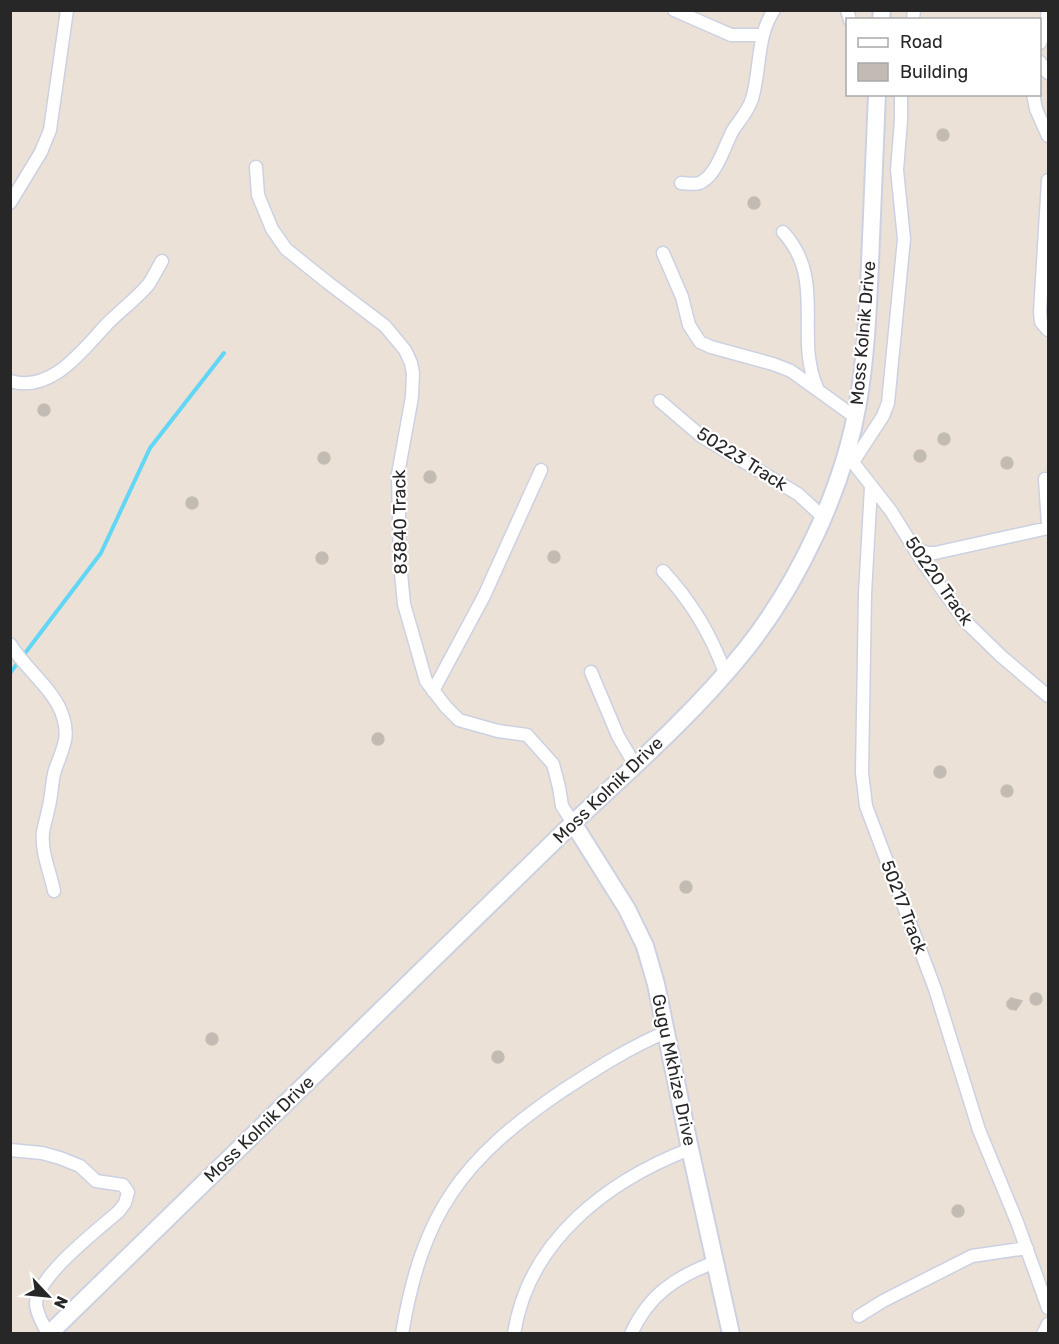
<svg xmlns="http://www.w3.org/2000/svg" width="1059" height="1344" font-family="Rubik,sans-serif">
  <style>
    .lines { fill: none; stroke-linecap: round; stroke-linejoin: round }
    .stream { stroke: #61d6f5; stroke-width: 4 }
    .building { fill: #c2bbb4; stroke: #c6bdb1; stroke-width: 1.5 }
    .street-casing { stroke: #ccd1e2; stroke-width: 15 }
    .secondary-casing { stroke: #ccd1e2; stroke-width: 20 }
    .street { stroke: #fff; stroke-width: 12 }
    .secondary { stroke: #fff; stroke-width: 16 }
    .labels { text-anchor: middle; stroke-width: 4.5; stroke-linejoin: round; paint-order: stroke }
    .street-label { font-size: 18px; fill: #272727; stroke: #fff }
  </style>
  <rect width="100%" height="100%" fill="#ebe1d7"/>
  <g class="lines">
    <path class="stream" d="M10 673 101 553 150 448 224 353"/>
  </g>
  <path class="building" d="M937 135a6 6 0 1 1 12 0a6 6 0 1 1-12 0Z
    M748 203a6 6 0 1 1 12 0a6 6 0 1 1-12 0Z
    M38 410a6 6 0 1 1 12 0a6 6 0 1 1-12 0Z
    M938 439a6 6 0 1 1 12 0a6 6 0 1 1-12 0Z
    M914 456a6 6 0 1 1 12 0a6 6 0 1 1-12 0Z
    M318 458a6 6 0 1 1 12 0a6 6 0 1 1-12 0Z
    M1001 463a6 6 0 1 1 12 0a6 6 0 1 1-12 0Z
    M424 477a6 6 0 1 1 12 0a6 6 0 1 1-12 0Z
    M186 503a6 6 0 1 1 12 0a6 6 0 1 1-12 0Z
    M548 557a6 6 0 1 1 12 0a6 6 0 1 1-12 0Z
    M316 558a6 6 0 1 1 12 0a6 6 0 1 1-12 0Z
    M372 739a6 6 0 1 1 12 0a6 6 0 1 1-12 0Z
    M934 772a6 6 0 1 1 12 0a6 6 0 1 1-12 0Z
    M1001 791a6 6 0 1 1 12 0a6 6 0 1 1-12 0Z
    M680 887a6 6 0 1 1 12 0a6 6 0 1 1-12 0Z
    M1030 999a6 6 0 1 1 12 0a6 6 0 1 1-12 0Z
    M1011 998 1022 1001 1016 1010 1010 1009 1007 1006V1002Z
    M206 1039a6 6 0 1 1 12 0a6 6 0 1 1-12 0Z
    M492 1057a6 6 0 1 1 12 0a6 6 0 1 1-12 0Z
    M952 1211a6 6 0 1 1 12 0a6 6 0 1 1-12 0Z"/>
  <g class="lines">
    <defs>
      <path id="street" d="M674 10 731 35H762
        M847 10 850 20
        M913 20 914 10
        M1040 43 1045 31 1048 10
        M1040 62 1048 73
        M1033 94 1036 109 1048 136
        M256 167 258 195 272 229 286 249 327 282 385 326 405 350 411 363 413 373 412 397 398 474 400 563 404 604 426 681 446 707 459 720 498 731 527 735 553 764 559 787 562 806 573 823
        M1048 180 1040 312 1041 322 1048 330
        M681 183C688 183 697 186 703 181 717 173 725 145 733 130 740 120 748 111 752 99 761 69 756 37 774 10
        M10 203 41 152 50 130 67 10
        M783 232C827 280 794 335 817 388
        M663 253 682 297 689 325 700 342 711 347 773 364 791 371 855 417
        M10 381C52 394 83 349 108 323 121 310 136 299 148 285 153 278 157 269 162 261
        M660 401 701 436 798 494 822 516
        M848 456 891 511 922 561 964 620 1001 656 1048 696
        M853 462 883 416 888 403 904 239 897 170 901 120V94
        M1045 479 1048 525
        M871 487 865 594 862 773 866 806 935 989 979 1130 1017 1222 1048 1308
        M915 549 928 553H935L1048 528
        M663 571C691 601 711 634 725 673
        M10 644C26 670 55 690 63 717 70 738 62 750 55 770 52 780 52 791 50 801 48 812 45 822 43 832 41 853 50 871 54 891
        M591 672 618 736 635 765
        M433 691 484 596 541 470
        M10 1150 42 1153 60 1158 80 1166 96 1181 123 1185 128 1192 125 1203 119 1211C98 1230 38 1275 36 1303 36 1314 44 1325 48 1334
        M859 1316 883 1301 972 1256 1027 1248
        M402 1334C422 1213 462 1159 562 1091 596 1069 628 1048 666 1032
        M514 1334C528 1241 607 1181 690 1149
        M631 1334C649 1294 676 1277 715 1262
        M1043 1334 1048 1324"/>
      <path id="secondary" d="M881 20 882 10
        M573 823 627 909 645 946 656 984 690 1149 731 1334
        M49 1334 573 823C632 768 695 713 746 649 799 582 844 487 858 403 866 356 868 309 870 263 872 207 875 151 877 94"/>
    </defs>
    <use href="#street" class="street-casing"/>
    <use href="#secondary" class="secondary-casing"/>
    <use href="#street" class="street"/>
    <use href="#secondary" class="secondary"/>
  </g>
  <g class="labels">
    <g class="street-label">
      <text transform="translate(863 333) rotate(-85)" y="6">Moss Kolnik Drive</text>
      <text transform="translate(742 459) rotate(32)" y="6">50223 Track</text>
      <text transform="translate(400 522) rotate(-91)" y="6">83840 Track</text>
      <text transform="translate(939 581) rotate(55)" y="6">50220 Track</text>
      <text transform="translate(608 790) rotate(-44)" y="6">Moss Kolnik Drive</text>
      <text transform="translate(904 907) rotate(69)" y="6">50217 Track</text>
      <text transform="translate(674 1070) rotate(78)" y="6">Gugu Mkhize Drive</text>
      <text transform="translate(259 1129) rotate(-44)" y="6">Moss Kolnik Drive</text>
    </g>
  </g>
  <rect width="1059" height="1344" fill="none" stroke="#272727" stroke-width="24"/>
  <rect x="846" y="18" width="195" height="78" fill="#ffffff" stroke="#a9a9a9" stroke-width="1.5"/>
  <rect x="858" y="38" width="30" height="9" fill="#ffffff" stroke="#a9a9a9" stroke-width="1.5"/>
  <text x="900" y="48" font-size="18" fill="#272727">Road</text>
  <rect x="858" y="63" width="30" height="18" fill="#c2bbb4" stroke="#a9a9a9" stroke-width="1.5"/>
  <text x="900" y="78" font-size="18" fill="#272727">Building</text>
  <g transform="translate(48 1296) rotate(116)" stroke="#ffffff" stroke-width="4.5" paint-order="stroke">
  <path d="M0-4.5L10 22L0 15L-10 22Z" fill="#272727"/>
  <text y="-9" font-size="16" font-weight="bold" text-anchor="middle" fill="#272727">N</text>
  </g>
</svg>
